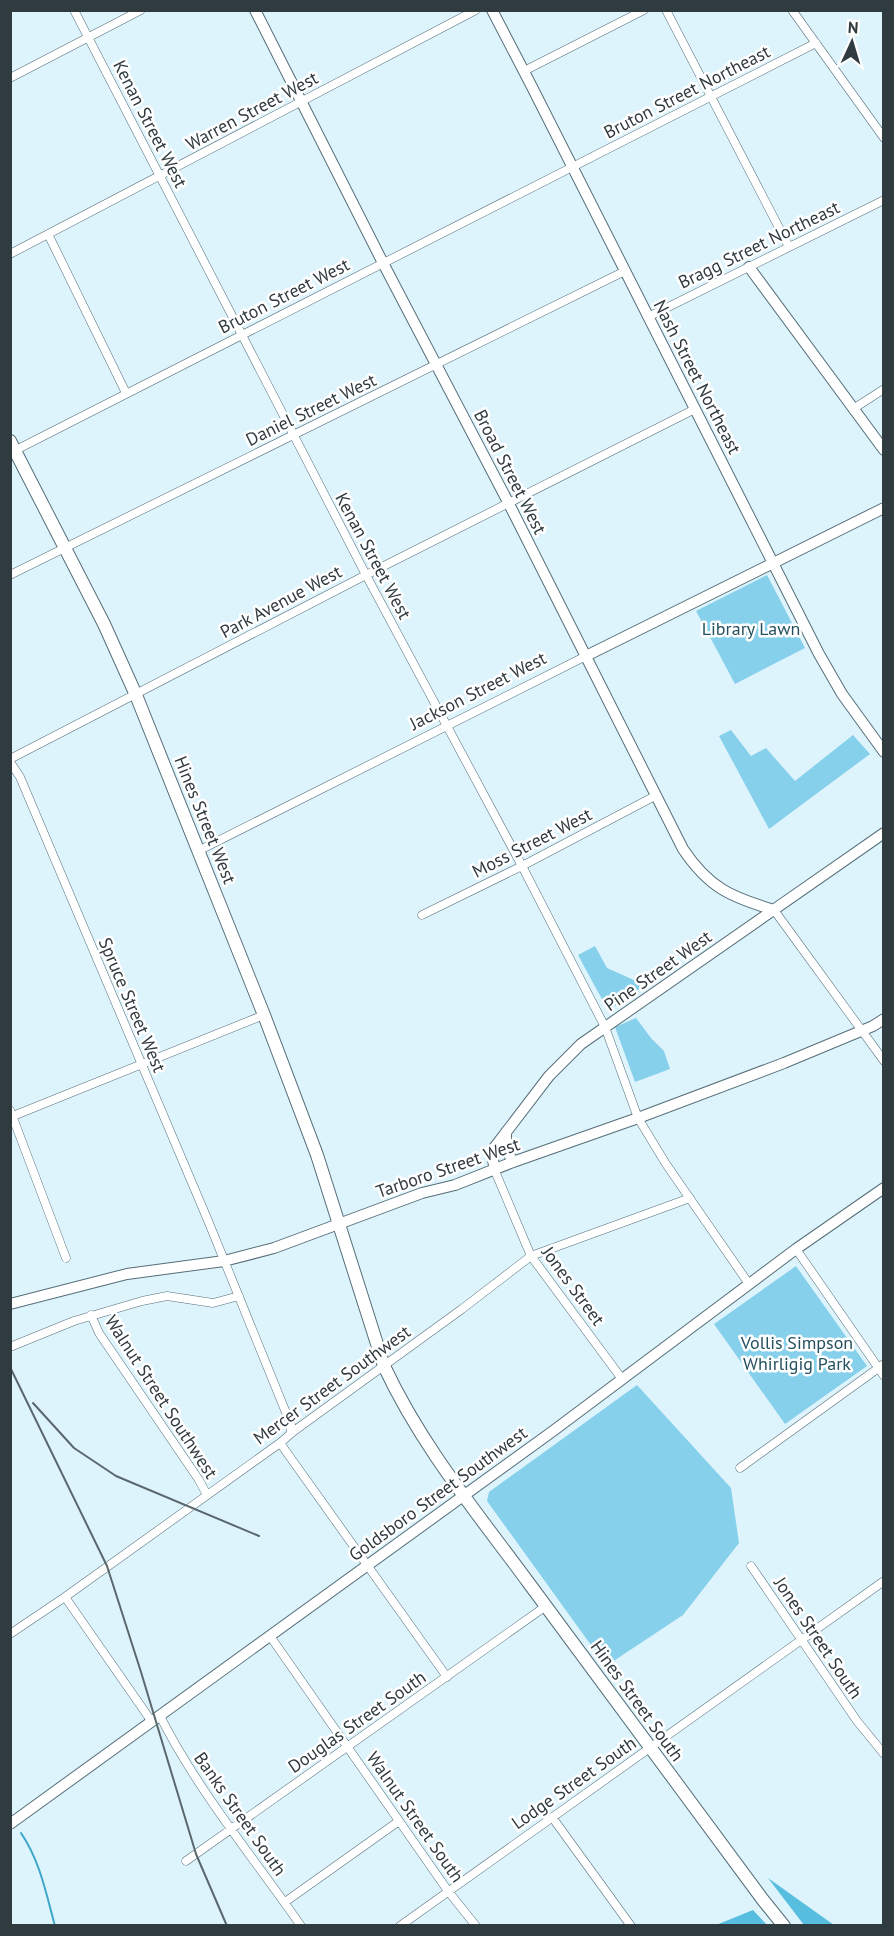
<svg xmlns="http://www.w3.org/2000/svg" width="894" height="1936" font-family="'PT Sans',sans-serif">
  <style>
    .green { fill: #86d0eb }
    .forest { fill: #57bee0 }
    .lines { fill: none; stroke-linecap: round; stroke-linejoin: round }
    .stream { stroke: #3da7c8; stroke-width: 2 }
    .street-casing { stroke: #556e78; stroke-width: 9 }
    .secondary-casing { stroke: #556e78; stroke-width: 12 }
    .primary-casing { stroke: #556e78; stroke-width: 14 }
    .street { stroke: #fff; stroke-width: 8 }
    .secondary { stroke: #fff; stroke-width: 10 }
    .primary { stroke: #fff; stroke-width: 12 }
    .rail { stroke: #5a686d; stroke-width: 2 }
    .labels { text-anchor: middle; stroke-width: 5; stroke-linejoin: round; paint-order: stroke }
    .street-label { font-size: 18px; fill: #303b3f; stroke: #fff }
    .park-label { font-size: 18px; fill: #24505f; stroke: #fff }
  </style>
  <rect width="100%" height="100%" fill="#def4fd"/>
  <path class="green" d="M767 575 805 648 735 684 696 611Z
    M731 730 751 756 766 748 795 781 853 735 870 754 769 829 719 736Z
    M595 946 607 968 645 985 615 1006 611 1007 604 1003 578 955Z
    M636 1018 651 1038 664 1051 670 1069 635 1082 615 1027Z
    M796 1266 867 1366 785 1424 714 1324Z
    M637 1385 731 1488 739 1543 683 1615 606 1666 487 1501 489 1492Z"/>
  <path class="forest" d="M768 1878 834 1925H804Z
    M753 1910 767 1925H716Z"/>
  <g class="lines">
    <path class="stream" d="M10 1808 11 1810
      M21 1833C40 1861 46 1893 55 1926"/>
    <defs>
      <path id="street" d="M74 10 366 575 522 866 605 1027 638 1118 666 1164 749 1284
        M666 10 789 247
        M792 10 884 138
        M524 71 644 10
        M10 78 141 10
        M48 234 126 393
        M10 254 476 10
        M648 317 884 200
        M853 409 884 389
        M12 452 816 43
        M10 575 625 271
        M10 759 366 575 695 409
        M10 762 20 777 209 1223 291 1425V1433
        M198 851 584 657
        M774 910 884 1061
        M422 915 522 866 655 796
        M10 1110 66 1258
        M13 1116 264 1015
        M495 1171 531 1256 622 1379
        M796 1249 884 1376
        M91 1315 99 1333 199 1480 207 1495
        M10 1347 74 1321 142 1301 167 1296 213 1303 239 1296
        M280 1443 447 1677
        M740 1468 884 1364
        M751 1566 857 1721 884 1754
        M65 1597 152 1722
        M10 1634 65 1597 280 1443 294 1431 462 1309 531 1256 690 1198
        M270 1636 448 1891 476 1926
        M160 1716C198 1791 253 1857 301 1926
        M552 1817 631 1926
        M186 1861 546 1606
        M285 1902 399 1821
        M400 1926 884 1581"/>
      <path id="secondary" d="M255 10 383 263 508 502 683 849C709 888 731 897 774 910
        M492 10 531 85 819 654 842 694 884 752
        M749 267 884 450
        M584 657 884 508
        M506 1132V1149L513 1162
        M495 1171 493 1160 494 1148 549 1076 581 1044 884 833
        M10 1304 127 1274 224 1261 274 1248 422 1193 455 1185 513 1162 638 1118 784 1063 873 1026 884 1019
        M10 1824 553 1431 796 1249 884 1188"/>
      <path id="primary" d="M10 441 104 624 136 695 264 1015 317 1155 384 1366C422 1447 475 1510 528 1582 606 1688 684 1794 763 1900L784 1926"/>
    </defs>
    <use href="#street" class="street-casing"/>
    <use href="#secondary" class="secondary-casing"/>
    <use href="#primary" class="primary-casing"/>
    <use href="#street" class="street"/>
    <use href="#secondary" class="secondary"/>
    <use href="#primary" class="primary"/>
    <path class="rail" d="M10 1367 107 1566 141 1672 196 1854 227 1926
      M33 1403 74 1448 116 1476 259 1536"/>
  </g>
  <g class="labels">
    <g class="street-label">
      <text transform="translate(687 92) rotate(-27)" y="6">Bruton Street Northeast</text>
      <text transform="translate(252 111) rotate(-28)" y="6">Warren Street West</text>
      <text transform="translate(150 124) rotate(63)" y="6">Kenan Street West</text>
      <text transform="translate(759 245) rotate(-26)" y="6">Bragg Street Northeast</text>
      <text transform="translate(284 296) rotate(-27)" y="6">Bruton Street West</text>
      <text transform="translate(697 377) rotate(63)" y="6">Nash Street Northeast</text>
      <text transform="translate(311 410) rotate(-26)" y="6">Daniel Street West</text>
      <text transform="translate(510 472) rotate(63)" y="6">Broad Street West</text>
      <text transform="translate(373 556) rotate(62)" y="6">Kenan Street West</text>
      <text transform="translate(281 602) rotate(-28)" y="6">Park Avenue West</text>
      <text transform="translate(478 691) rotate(-27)" y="6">Jackson Street West</text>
      <text transform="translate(205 820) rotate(68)" y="6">Hines Street West</text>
      <text transform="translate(532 843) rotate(-27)" y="6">Moss Street West</text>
      <text transform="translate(658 971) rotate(-35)" y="6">Pine Street West</text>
      <text transform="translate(132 1005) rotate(67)" y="6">Spruce Street West</text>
      <text transform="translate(448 1168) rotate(-19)" y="6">Tarboro Street West</text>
      <text transform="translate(573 1286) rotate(54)" y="6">Jones Street</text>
      <text transform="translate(332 1385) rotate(-36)" y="6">Mercer Street Southwest</text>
      <text transform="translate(161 1397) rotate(57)" y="6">Walnut Street Southwest</text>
      <text transform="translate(438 1494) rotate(-36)" y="6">Goldsboro Street Southwest</text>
      <text transform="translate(818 1638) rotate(56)" y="6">Jones Street South</text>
      <text transform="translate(637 1701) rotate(54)" y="6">Hines Street South</text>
      <text transform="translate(357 1722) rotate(-35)" y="6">Douglas Street South</text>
      <text transform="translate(574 1783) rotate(-35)" y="6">Lodge Street South</text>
      <text transform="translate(240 1814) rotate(55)" y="6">Banks Street South</text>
      <text transform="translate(415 1817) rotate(55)" y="6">Walnut Street South</text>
    </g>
    <g class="park-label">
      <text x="751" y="635">Library Lawn</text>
      <text x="797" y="1349">Vollis Simpson<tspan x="797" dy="21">Whirligig Park</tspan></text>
    </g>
  </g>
  <rect width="894" height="1936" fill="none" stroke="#303b3f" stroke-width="24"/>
  <g transform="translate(852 42) rotate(4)" stroke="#ffffff" stroke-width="4.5" paint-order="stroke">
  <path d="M0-4.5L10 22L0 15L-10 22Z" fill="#303b3f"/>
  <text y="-9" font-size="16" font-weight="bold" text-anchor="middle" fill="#303b3f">N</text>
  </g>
</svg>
